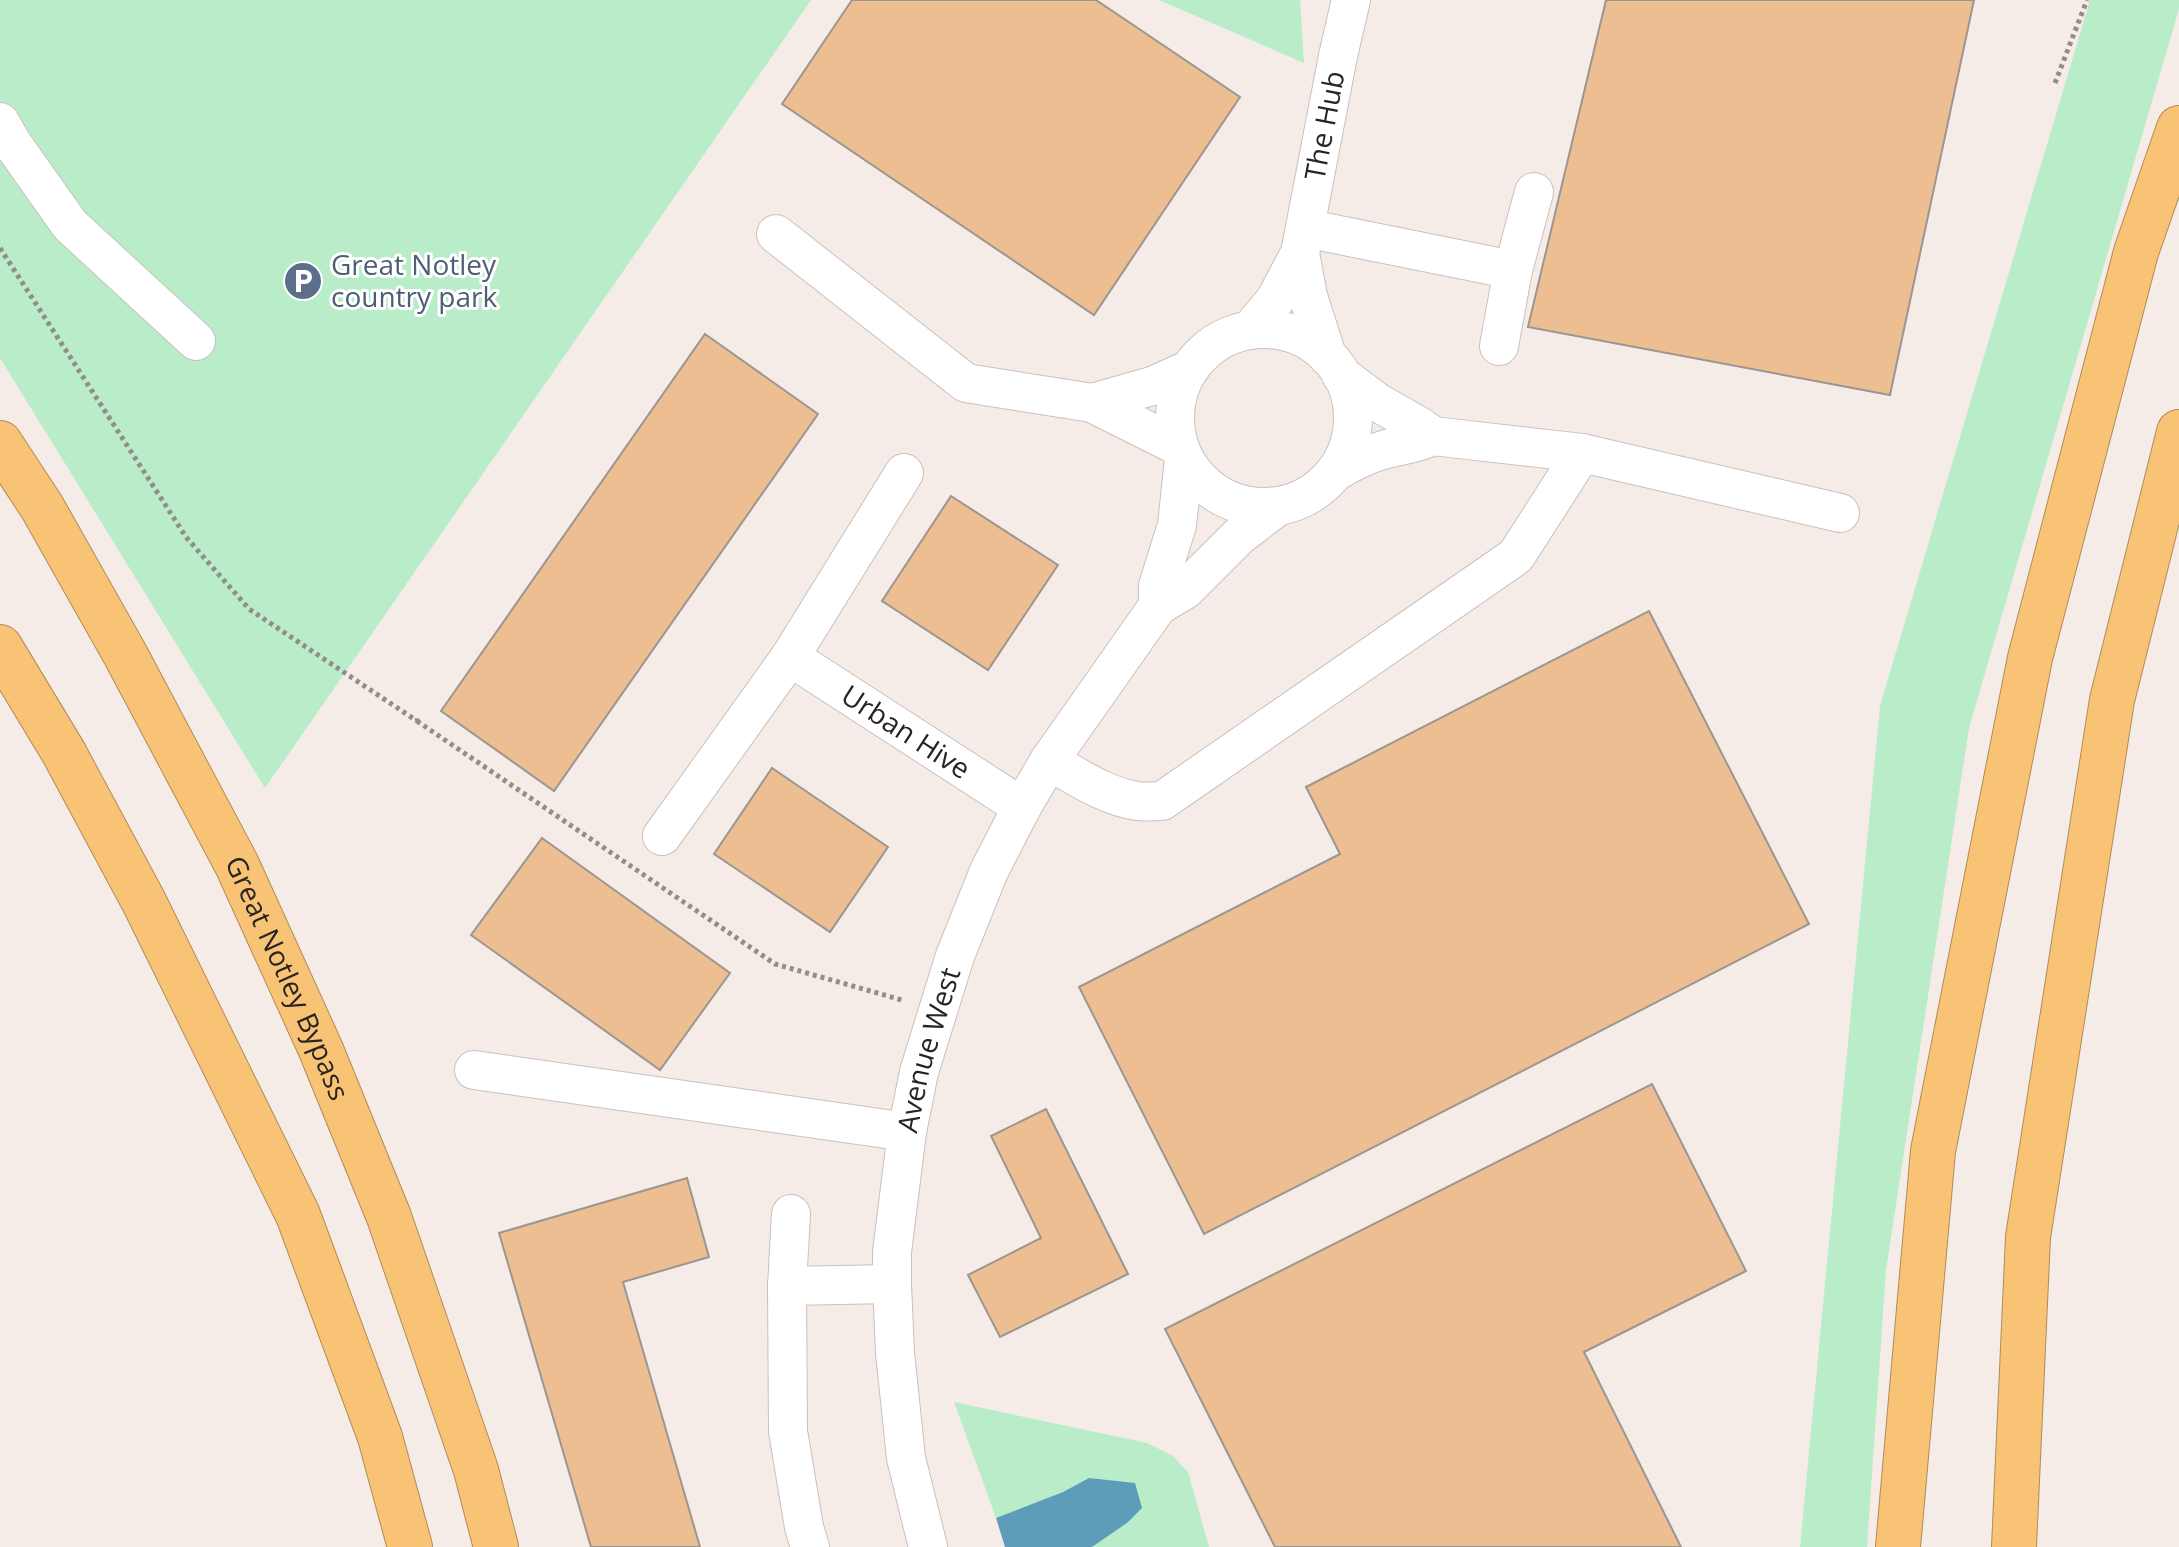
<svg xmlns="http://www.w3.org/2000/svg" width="2179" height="1547" font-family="'Open Sans',sans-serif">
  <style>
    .green { fill: #b9ecc9 }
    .water { fill: #5d9dba }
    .building { fill: #ecbe92; stroke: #9c9690; stroke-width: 2 }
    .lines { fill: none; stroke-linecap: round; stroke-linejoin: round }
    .minor-casing { stroke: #c9c1bc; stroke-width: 40 }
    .highway-casing { stroke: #b08b59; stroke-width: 46 }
    .path { stroke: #928c8a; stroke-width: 5; stroke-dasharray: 4 4; stroke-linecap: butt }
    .minor { stroke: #fff; stroke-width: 38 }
    .highway { stroke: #f9c376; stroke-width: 44 }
    .labels { text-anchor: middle; stroke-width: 6; stroke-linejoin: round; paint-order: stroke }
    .street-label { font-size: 28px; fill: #272423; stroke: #fff }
    .service-label { font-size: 28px; fill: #4e5e75; stroke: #fff; text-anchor: start }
  </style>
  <rect width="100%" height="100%" fill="#f5ece8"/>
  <path class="green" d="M0 0H811L265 788 0 358Z
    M1159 0H1300L1304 63Z
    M2090 0H2179V9L1969 728 1886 1270 1867 1547H1800L1880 706Z
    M954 1402 1147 1443 1173 1456 1188 1472 1209 1547H1092L1127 1523 1089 1478 1063 1492 996 1518Z"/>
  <path class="water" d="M1089 1478 1135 1483 1142 1508 1127 1523 1092 1547H1005L996 1518 1063 1492Z"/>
  <path class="building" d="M852 0H1096L1240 97 1094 315 782 104Z
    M1606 0H1974L1890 395 1528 327Z
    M705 334 818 414 554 791 441 711Z
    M951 496 1058 565 988 670 882 601Z
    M1649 611 1809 924 1204 1234 1079 987 1340 854 1306 787Z
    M772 768 888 847 830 932 714 854Z
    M542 838 730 973 660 1070 471 935Z
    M1652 1084 1746 1271 1584 1352 1681 1547H1275L1165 1329Z
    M1046 1109 1128 1274 1000 1337 968 1275 1041 1238 991 1136Z
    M687 1178 709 1257 623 1282 700 1547H591L499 1233Z"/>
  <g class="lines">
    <defs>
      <g id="minor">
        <path d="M0 122 12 143 70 225 196 341"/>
        <path d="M1305 228 1513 270 1499 346"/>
        <path d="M776 234 966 383 1092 403 1178 446"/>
        <path d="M1300 253 1308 296 1327 356"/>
        <path d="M1513 270 1534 192"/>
        <circle cx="1264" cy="418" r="89"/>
        <path id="s1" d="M1250 330 1275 300 1300 253 1338 56 1351 0"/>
        <path d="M1341 375 1377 402 1419 426 1433 436 1582 453 1840 513"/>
        <path d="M1092 403 1152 386 1188 370"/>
        <path d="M1335 472C1351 463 1365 455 1383 450 1400 445 1417 444 1433 436"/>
        <path d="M1158 606V586L1177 525 1184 459"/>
        <path id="s2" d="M790 657 1022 807"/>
        <path d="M1049 761C1076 776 1105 796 1137 801 1145 802 1154 801 1162 801L1516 556 1582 453"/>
        <path d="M662 836 790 657 904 473"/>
        <path d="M474 1070 907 1132"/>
        <path d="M787 1286 791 1214"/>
        <path d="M810 1547 804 1527 788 1431 787 1286 892 1284"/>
        <path id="s3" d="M928 1547 906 1458 895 1353 892 1284V1252L907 1132 919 1072 955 956 989 871 1022 807 1049 761 1158 606 1185 590 1239 536 1277 507"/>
      </g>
      <g id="highway">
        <path id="s4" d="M0 443 42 507 125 654 237 865 321 1050 389 1217 476 1470 496 1547"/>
        <path d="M0 647 64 753 144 902 298 1215 380 1437 410 1547"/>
        <path d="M1898 1547 1933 1151 2030 658 2136 252 2179 128"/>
        <path d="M2014 1547 2028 1237 2112 700 2179 432"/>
      </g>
    </defs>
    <use href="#minor" class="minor-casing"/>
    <use href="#highway" class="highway-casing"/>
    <path class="path" d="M2055 83 2087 0
      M0 248 186 537 249 609 417 721 418 715
      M417 721 775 964 902 1000"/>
    <use href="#minor" class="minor"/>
    <use href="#highway" class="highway"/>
  </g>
  <defs>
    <symbol id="parking-disc" viewBox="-11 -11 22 22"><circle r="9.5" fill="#5c6f8a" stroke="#fff"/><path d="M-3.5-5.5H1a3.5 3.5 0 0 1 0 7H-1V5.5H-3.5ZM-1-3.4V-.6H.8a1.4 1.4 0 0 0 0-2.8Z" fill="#fff"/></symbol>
  </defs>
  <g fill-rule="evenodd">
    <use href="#parking-disc" x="281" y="259" width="44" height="44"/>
  </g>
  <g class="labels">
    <g class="street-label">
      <text dy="10" stroke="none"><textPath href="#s1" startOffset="222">The Hub</textPath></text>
      <text dy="10" stroke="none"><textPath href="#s2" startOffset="138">Urban Hive</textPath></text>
      <text dy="10" stroke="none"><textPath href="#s4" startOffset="608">Great Notley Bypass</textPath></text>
      <text dy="10" stroke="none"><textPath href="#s3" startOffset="504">Avenue West</textPath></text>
    </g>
    <g class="service-label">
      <text x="331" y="275">Great Notley<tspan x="331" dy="32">country park</tspan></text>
    </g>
  </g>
</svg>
